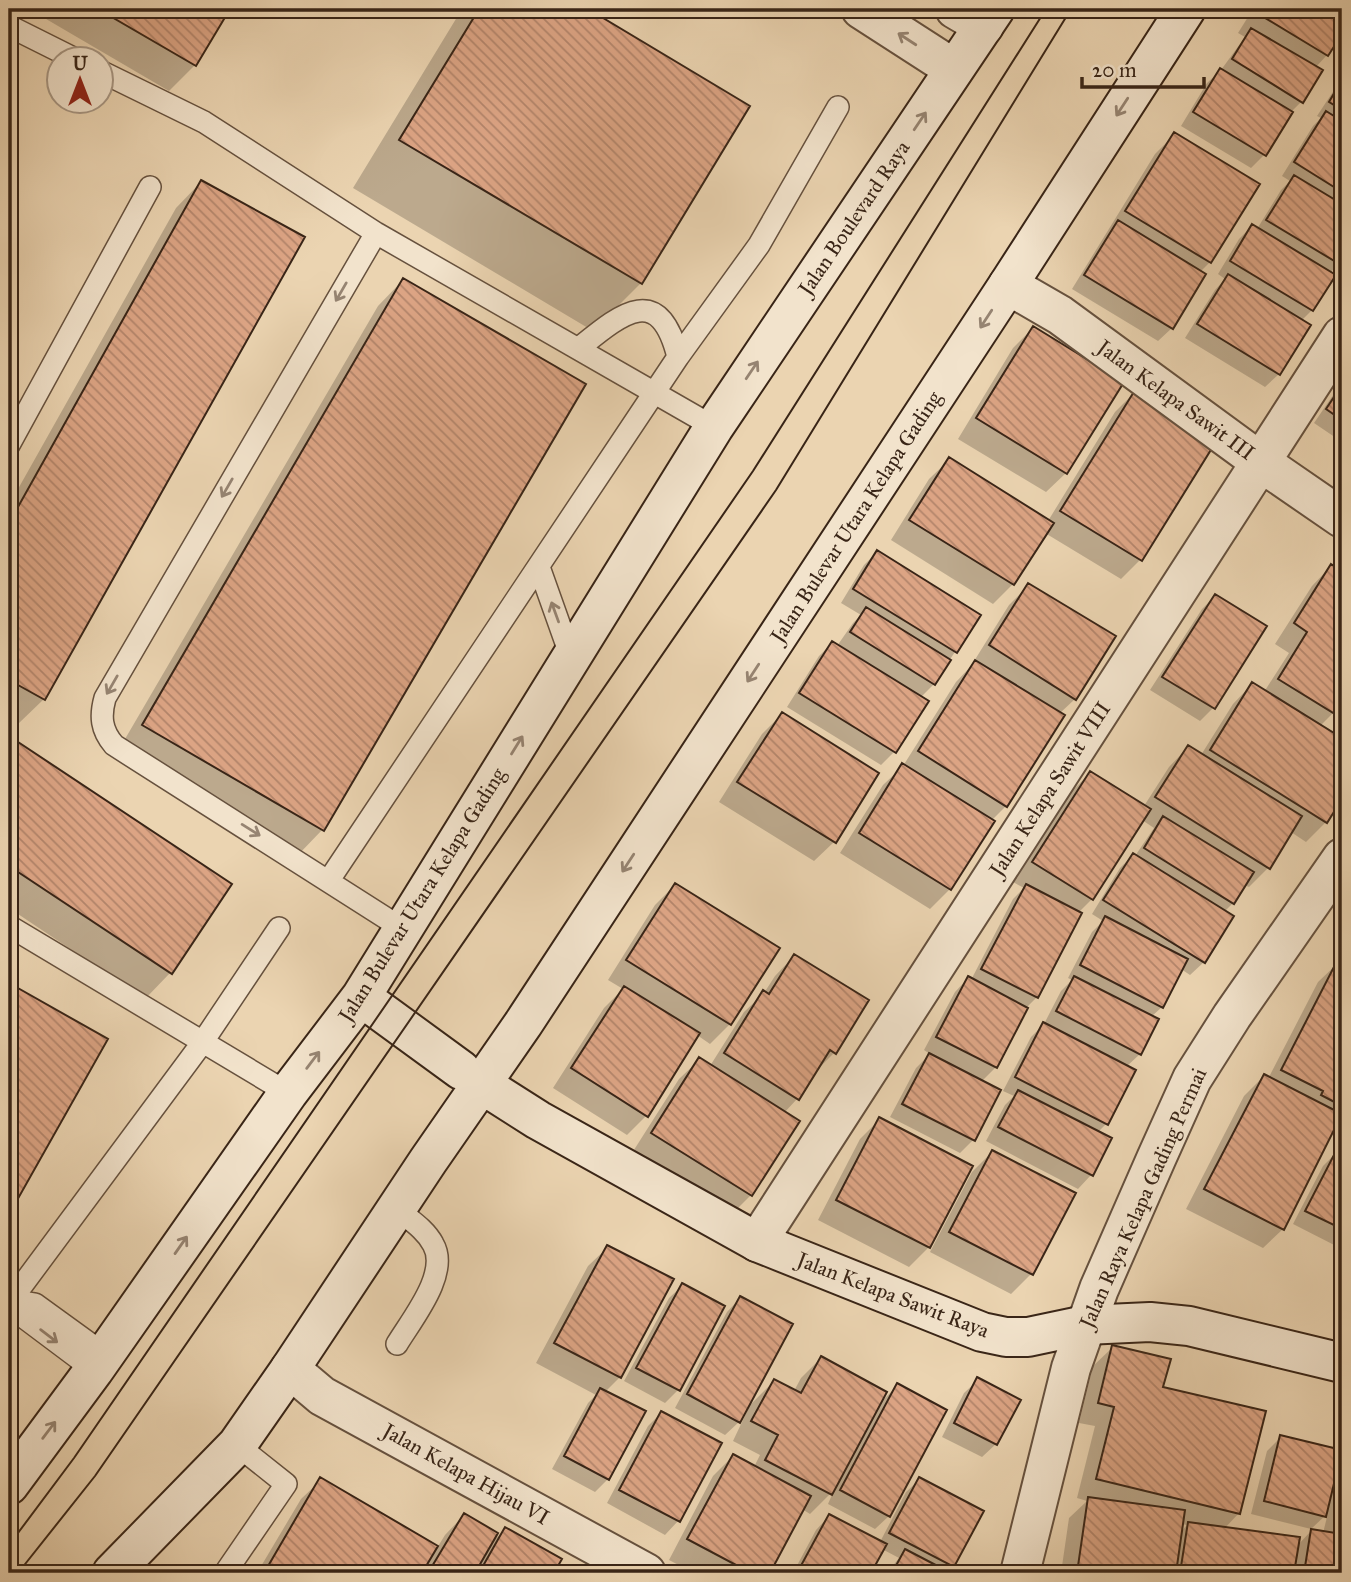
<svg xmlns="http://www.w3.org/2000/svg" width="1351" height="1582" font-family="'IM FELL Great Primer',serif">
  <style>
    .shadow { fill: #0003; fill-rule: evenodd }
    .building { fill: url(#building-back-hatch); stroke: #392517; stroke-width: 2 }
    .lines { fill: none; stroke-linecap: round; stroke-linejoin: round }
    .lane-casing { stroke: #66513e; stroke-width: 24 }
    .street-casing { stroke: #66513e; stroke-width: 42 }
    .secondary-casing { stroke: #392517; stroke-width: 42 }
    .lane { stroke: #f2e3cc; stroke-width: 21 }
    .street { stroke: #f2e3cc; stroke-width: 38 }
    .secondary { stroke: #f2e3cc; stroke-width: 38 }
    .tram { stroke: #392517; stroke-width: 2 }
    .oneway { stroke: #968472 }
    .labels { text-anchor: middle; stroke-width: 5; stroke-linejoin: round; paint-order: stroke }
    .street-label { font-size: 21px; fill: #392517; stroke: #f2e3cc }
  </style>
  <defs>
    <pattern id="building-back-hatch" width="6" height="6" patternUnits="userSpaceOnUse" patternTransform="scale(1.75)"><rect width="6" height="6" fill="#dca484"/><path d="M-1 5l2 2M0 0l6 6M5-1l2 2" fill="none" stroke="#b3856b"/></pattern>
  </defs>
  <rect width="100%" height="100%" fill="#ebd4b1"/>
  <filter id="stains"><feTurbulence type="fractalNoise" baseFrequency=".00286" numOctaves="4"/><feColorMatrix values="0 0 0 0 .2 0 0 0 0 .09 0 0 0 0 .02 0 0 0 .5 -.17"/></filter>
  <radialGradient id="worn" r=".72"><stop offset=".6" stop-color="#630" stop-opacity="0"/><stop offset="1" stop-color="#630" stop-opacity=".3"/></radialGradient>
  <path class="shadow" d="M29 9H228L195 65 169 91Z
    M462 9H584L748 107 641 283 593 331 353 188Z
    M1253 9H1342V30L1327 55 1315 68 1302 101 1290 113 1264 155 1251 168 1181 126 1207 83 1221 70 1245 37 1238 33Z
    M1342 59V73L1336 69Z
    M1342 78V260L1330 273 1312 310 1301 321 1279 374 1265 387 1185 338 1215 290 1225 279 1218 274 1239 239 1252 226 1257 229 1281 190 1290 181 1282 176 1313 126 1321 118 1317 116Z
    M1175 134 1210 262 1200 272 1172 328 1158 341 1072 289 1155 154Z
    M201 182 44 699 18 724 9 719V505L176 208Z
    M403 280 323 829 298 855 118 751 378 306Z
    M1033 328 1066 473 1046 492 958 439 1013 348Z
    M1342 382V442L1314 423Z
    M1135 392 1140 560 1121 579 1045 533 1013 584 993 604 891 540 929 479 949 460 1048 521 1115 412Z
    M877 552 979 615 934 684 920 698 894 752 881 765 787 707 819 656 832 643 837 646 853 623 861 615 841 603 864 565Z
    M1331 566 1342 573V698L1333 713 1320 726 1342 740V796L1326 822 1306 842 1291 832 1268 868 1249 887 1244 885 1233 903 1224 912 1204 962 1190 975 1181 969 1162 1007 1151 1017 1140 1054 1126 1067 1106 1124 1097 1133 1109 1139 1091 1175 1078 1189 986 1141 1005 1105 1014 1096 1003 1091 1031 1037 1044 1024 1061 991 1072 980 1068 978 1092 932 1103 921 1092 914 1120 868 1133 855 1135 856 1154 828 1142 820 1092 899 1078 913 1037 997 1027 1007 996 1067 981 1082 973 1140 960 1153 890 1117 916 1068 930 1054 924 1050 955 992 968 978 971 980 1013 899 1024 888 1013 882 1070 793 1090 773 1144 806 1169 767 1188 747 1201 755 1233 704 1252 684 1264 692 1289 653 1275 644 1312 586Z
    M1029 585 1075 699 1059 714 1006 806 991 821 950 889 930 909 840 853 883 785 903 766 956 682 971 666 1009 605Z
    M1215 596 1265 627 1213 708 1200 721 1150 690 1202 609Z
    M782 714 834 842 814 861 719 802 762 734Z
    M9 738 229 885 170 973 145 999 9 908Z
    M675 885 730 1024 710 1044 697 1035 647 1115 627 1135 553 1088 604 1008 623 989 608 980 655 905Z
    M794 956 834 1053 814 1073 797 1099 784 1113 751 1195 731 1215 632 1153 679 1079 699 1060 710 1066 744 1012 764 993 775 976Z
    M1338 963 1342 965V1135L1333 1131 1283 1229 1263 1248 1186 1209 1244 1096 1264 1076 1268 1079 1318 982Z
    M9 985 106 1040 9 1211Z
    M880 1119 929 1247 909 1267 818 1220 860 1139Z
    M992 1152 1073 1194 1031 1274 1011 1294 930 1252 972 1172Z
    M1336 1153 1342 1156V1249L1293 1224 1323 1166Z
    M608 1247 620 1377 605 1392 608 1479 595 1492 552 1469 588 1403 596 1395 536 1363 588 1266Z
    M683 1285 678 1390 665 1403 624 1381 669 1298Z
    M740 1298 739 1422 725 1435 675 1408 727 1312Z
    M1113 1347 1161 1388 1239 1513 1224 1529 1297 1546 1311 1531 1323 1533 1328 1513 1311 1529 1251 1514 1267 1451 1281 1437 1334 1478 1342 1470V1573H1061L1069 1518 1087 1501 1077 1498 1095 1426 1079 1423 1093 1366ZM1181 1524 1187 1525 1180 1533Z
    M821 1358 881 1402 897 1386 889 1516 875 1529 828 1504 834 1490 810 1514 802 1509 768 1573H694L669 1560 713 1476 733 1456 754 1467 760 1455 733 1441 750 1405 774 1381 794 1391 801 1378Z
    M978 1380 996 1444 982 1457 942 1437 964 1393Z
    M661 1413 720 1443 678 1521 665 1535 607 1503 648 1426Z
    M920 1479 953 1566 947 1573H887L899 1558 882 1549 869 1573H793L816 1530 829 1516 880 1542 906 1492Z
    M321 1480 437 1548 445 1535 464 1515 492 1542 505 1529 559 1559 552 1573H257L301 1499Z"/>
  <path class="building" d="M98 9H230L196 66Z
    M479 9H588L750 106 642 284 399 140Z
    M1259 9H1342V34L1328 56 1257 13Z
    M1251 28 1323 70 1303 103 1232 59Z
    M1220 68 1293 112 1266 156 1193 112Z
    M1342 80V110L1329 102Z
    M1326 111 1342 121V192L1294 162Z
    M1174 132 1260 184 1211 263 1125 211Z
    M1294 175 1342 204 1341 265 1266 220Z
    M201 180 305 237 45 700 9 680V523Z
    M1118 220 1206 274 1173 329 1084 275Z
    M1252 224 1336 275 1313 311 1230 261Z
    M1228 274 1311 325 1280 375 1197 324Z
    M403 278 586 384 324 831 142 725Z
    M1033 326 1124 382 1067 474 976 418Z
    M1342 385V420L1326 409Z
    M1135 390 1217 440 1142 561 1060 511Z
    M949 457 1054 523 1014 585 909 520Z
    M877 550 981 615 957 653 853 589Z
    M1331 564 1342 571V702L1335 714 1278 679 1307 632 1294 623Z
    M1028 583 1116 636 1076 700 989 645Z
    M1215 594 1267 626 1215 709 1162 677Z
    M866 607 951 660 935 685 850 632Z
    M832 641 929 701 896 753 799 693Z
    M975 660 1065 715 1007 807 918 751Z
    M1252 682 1342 738V799L1327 823 1210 750Z
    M782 712 879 773 836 843 737 782Z
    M9 736 232 884 172 974 9 866Z
    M1188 745 1302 816 1270 869 1155 797Z
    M902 763 995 821 951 890 859 833Z
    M1090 771 1151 809 1093 900 1032 862Z
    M1163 816 1254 872 1234 904 1144 848Z
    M1133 853 1234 916 1205 963 1103 900Z
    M675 883 780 948 731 1025 626 960Z
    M1026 884 1082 913 1038 998 981 969Z
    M1105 916 1188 959 1163 1008 1080 965Z
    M794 954 869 1000 836 1054 830 1050 799 1100 724 1053 763 990 769 994Z
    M1337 961 1342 963V1106L1321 1095 1323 1091 1281 1070Z
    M968 976 1028 1008 997 1068 936 1037Z
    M1074 976 1159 1019 1141 1055 1056 1011Z
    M9 983 108 1039 11 1211 9 1210Z
    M624 986 700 1033 648 1117 571 1068Z
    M1043 1022 1136 1070 1108 1125 1015 1077Z
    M929 1053 1001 1090 975 1141 902 1104Z
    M699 1057 800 1121 752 1196 651 1133Z
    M1264 1074 1342 1114 1284 1230 1204 1189Z
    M1018 1090 1112 1138 1093 1176 998 1127Z
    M879 1117 973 1166 930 1248 836 1200Z
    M992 1150 1076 1193 1033 1275 949 1232Z
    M1336 1151 1342 1154V1229L1305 1211Z
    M607 1245 674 1279 621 1378 554 1343Z
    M682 1283 725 1306 680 1391 636 1368Z
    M740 1296 793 1324 740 1423 687 1394Z
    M1112 1345 1171 1359 1163 1387 1266 1411 1240 1514 1096 1479 1114 1407 1098 1403Z
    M821 1356 887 1392 832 1495 765 1460 778 1435 751 1421 774 1379 801 1393Z
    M977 1377 1021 1400 997 1445 954 1423Z
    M897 1383 947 1410 890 1517 840 1490Z
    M600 1388 646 1411 609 1480 564 1456Z
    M661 1411 722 1443 680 1522 619 1490Z
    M1280 1435 1342 1450 1326 1517 1264 1501Z
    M733 1454 811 1496 770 1573H751L687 1539Z
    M320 1477 438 1546 422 1573H264Z
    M919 1477 984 1511 954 1567 889 1533Z
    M1342 1491V1522L1335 1520Z
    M1088 1497 1185 1510 1176 1573H1077Z
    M464 1513 498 1533 475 1573H428Z
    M829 1514 887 1544 871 1573H797Z
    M1188 1522 1300 1537 1294 1573H1180Z
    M505 1527 562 1559 554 1573H479Z
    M1311 1529 1342 1534V1573H1304Z
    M905 1549 951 1573H892Z"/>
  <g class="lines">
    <defs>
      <path id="lane" d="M9 26 77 60
        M102 72 204 122 376 233 714 427
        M376 233 105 698C100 716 101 730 114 745L403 929
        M678 357 759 245 838 107
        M9 445 150 187
        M539 567 571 657
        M329 880 678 357C659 281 621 314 579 348
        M9 926 288 1093
        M397 1209C410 1220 425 1229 433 1244 450 1273 412 1319 397 1344
        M9 1299 22 1316 94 1370
        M11 1300 35 1304 104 1354
        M9 1303 202 1043 279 928
        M225 1573 286 1484 237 1445"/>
      <path id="street" d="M861 9 954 69
        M955 9 984 26
        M1008 285 1060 315 1262 463 1342 518
        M757 1242 1342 336
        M290 1369 322 1396 646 1573
        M1020 1573 1071 1368 1099 1289 1156 1159 1192 1079 1232 1016 1342 858"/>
      <path id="secondary" d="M361 997 461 1070
        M483 1085 538 1120 757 1242 982 1332 1006 1337H1028L1085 1325 1150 1322 1189 1326 1342 1363
        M9 1485 94 1370 288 1093 361 997 714 427 995 9
        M112 1573 237 1445 290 1369 428 1161 523 1024 1008 285 1186 9"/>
    </defs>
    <use href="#lane" class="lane-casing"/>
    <use href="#street" class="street-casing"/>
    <use href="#secondary" class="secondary-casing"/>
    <use href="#lane" class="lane"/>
    <use href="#street" class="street"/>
    <use href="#secondary" class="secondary"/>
    <path class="tram" d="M9 1545 74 1458 753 471 1046 9
      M18 1573 95 1476 776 490 1071 9"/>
  </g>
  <defs><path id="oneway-shaft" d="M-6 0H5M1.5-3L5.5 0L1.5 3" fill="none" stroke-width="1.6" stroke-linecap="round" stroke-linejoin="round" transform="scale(1.75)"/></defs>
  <g class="oneway">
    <use href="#oneway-shaft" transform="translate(907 39) rotate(-147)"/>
    <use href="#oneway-shaft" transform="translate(1122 107) rotate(123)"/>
    <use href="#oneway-shaft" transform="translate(920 121) rotate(-56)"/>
    <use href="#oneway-shaft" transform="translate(341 292) rotate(120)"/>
    <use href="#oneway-shaft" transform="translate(986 319) rotate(123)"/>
    <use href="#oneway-shaft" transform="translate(752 370) rotate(-56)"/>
    <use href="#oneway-shaft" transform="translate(227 488) rotate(120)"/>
    <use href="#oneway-shaft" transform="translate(555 612) rotate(-110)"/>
    <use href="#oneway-shaft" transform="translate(753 673) rotate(123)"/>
    <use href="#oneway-shaft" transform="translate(112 685) rotate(120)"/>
    <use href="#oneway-shaft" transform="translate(517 745) rotate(-58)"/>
    <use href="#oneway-shaft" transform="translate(251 830) rotate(32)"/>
    <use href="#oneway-shaft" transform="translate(628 863) rotate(123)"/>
    <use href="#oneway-shaft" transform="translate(313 1060) rotate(-53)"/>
    <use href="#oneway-shaft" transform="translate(181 1245) rotate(-55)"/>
    <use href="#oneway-shaft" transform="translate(49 1336) rotate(37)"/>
    <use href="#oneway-shaft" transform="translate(49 1430) rotate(-53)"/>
  </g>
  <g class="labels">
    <g class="street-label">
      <text transform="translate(854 218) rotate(-56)" y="7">Jalan Boulevard Raya</text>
      <text transform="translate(1176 400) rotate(36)" y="7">Jalan Kelapa Sawit III</text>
      <text transform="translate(856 517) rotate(-57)" y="7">Jalan Bulevar Utara Kelapa Gading</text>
      <text transform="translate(1050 789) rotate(-57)" y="7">Jalan Kelapa Sawit VIII</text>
      <text transform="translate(422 895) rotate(-58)" y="7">Jalan Bulevar Utara Kelapa Gading</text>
      <text transform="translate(1143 1198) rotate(-66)" y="7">Jalan Raya Kelapa Gading Permai</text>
      <text transform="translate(893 1295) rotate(21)" y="7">Jalan Kelapa Sawit Raya</text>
      <text transform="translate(466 1474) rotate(29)" y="7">Jalan Kelapa Hijau VI</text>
    </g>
  </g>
  <rect width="1351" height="1582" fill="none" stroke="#ebd4b1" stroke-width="35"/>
  <rect x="10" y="10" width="1330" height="1561" fill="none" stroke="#392517" stroke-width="3.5"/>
  <rect x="18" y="18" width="1316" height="1547" fill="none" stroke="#392517" stroke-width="2"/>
  <g transform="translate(80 80)"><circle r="33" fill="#f2e3cc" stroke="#a89784" stroke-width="2"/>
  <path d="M0-5L12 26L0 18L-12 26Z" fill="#8f2418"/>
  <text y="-10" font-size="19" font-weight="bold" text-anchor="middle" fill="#392517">U</text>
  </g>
  <path d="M1082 77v10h122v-10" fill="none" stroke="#392517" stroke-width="3.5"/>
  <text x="1092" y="77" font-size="21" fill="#392517" stroke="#f2e3cc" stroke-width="5" paint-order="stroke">20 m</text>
  <rect width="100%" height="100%" filter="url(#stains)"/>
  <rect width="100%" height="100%" fill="url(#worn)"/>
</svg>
